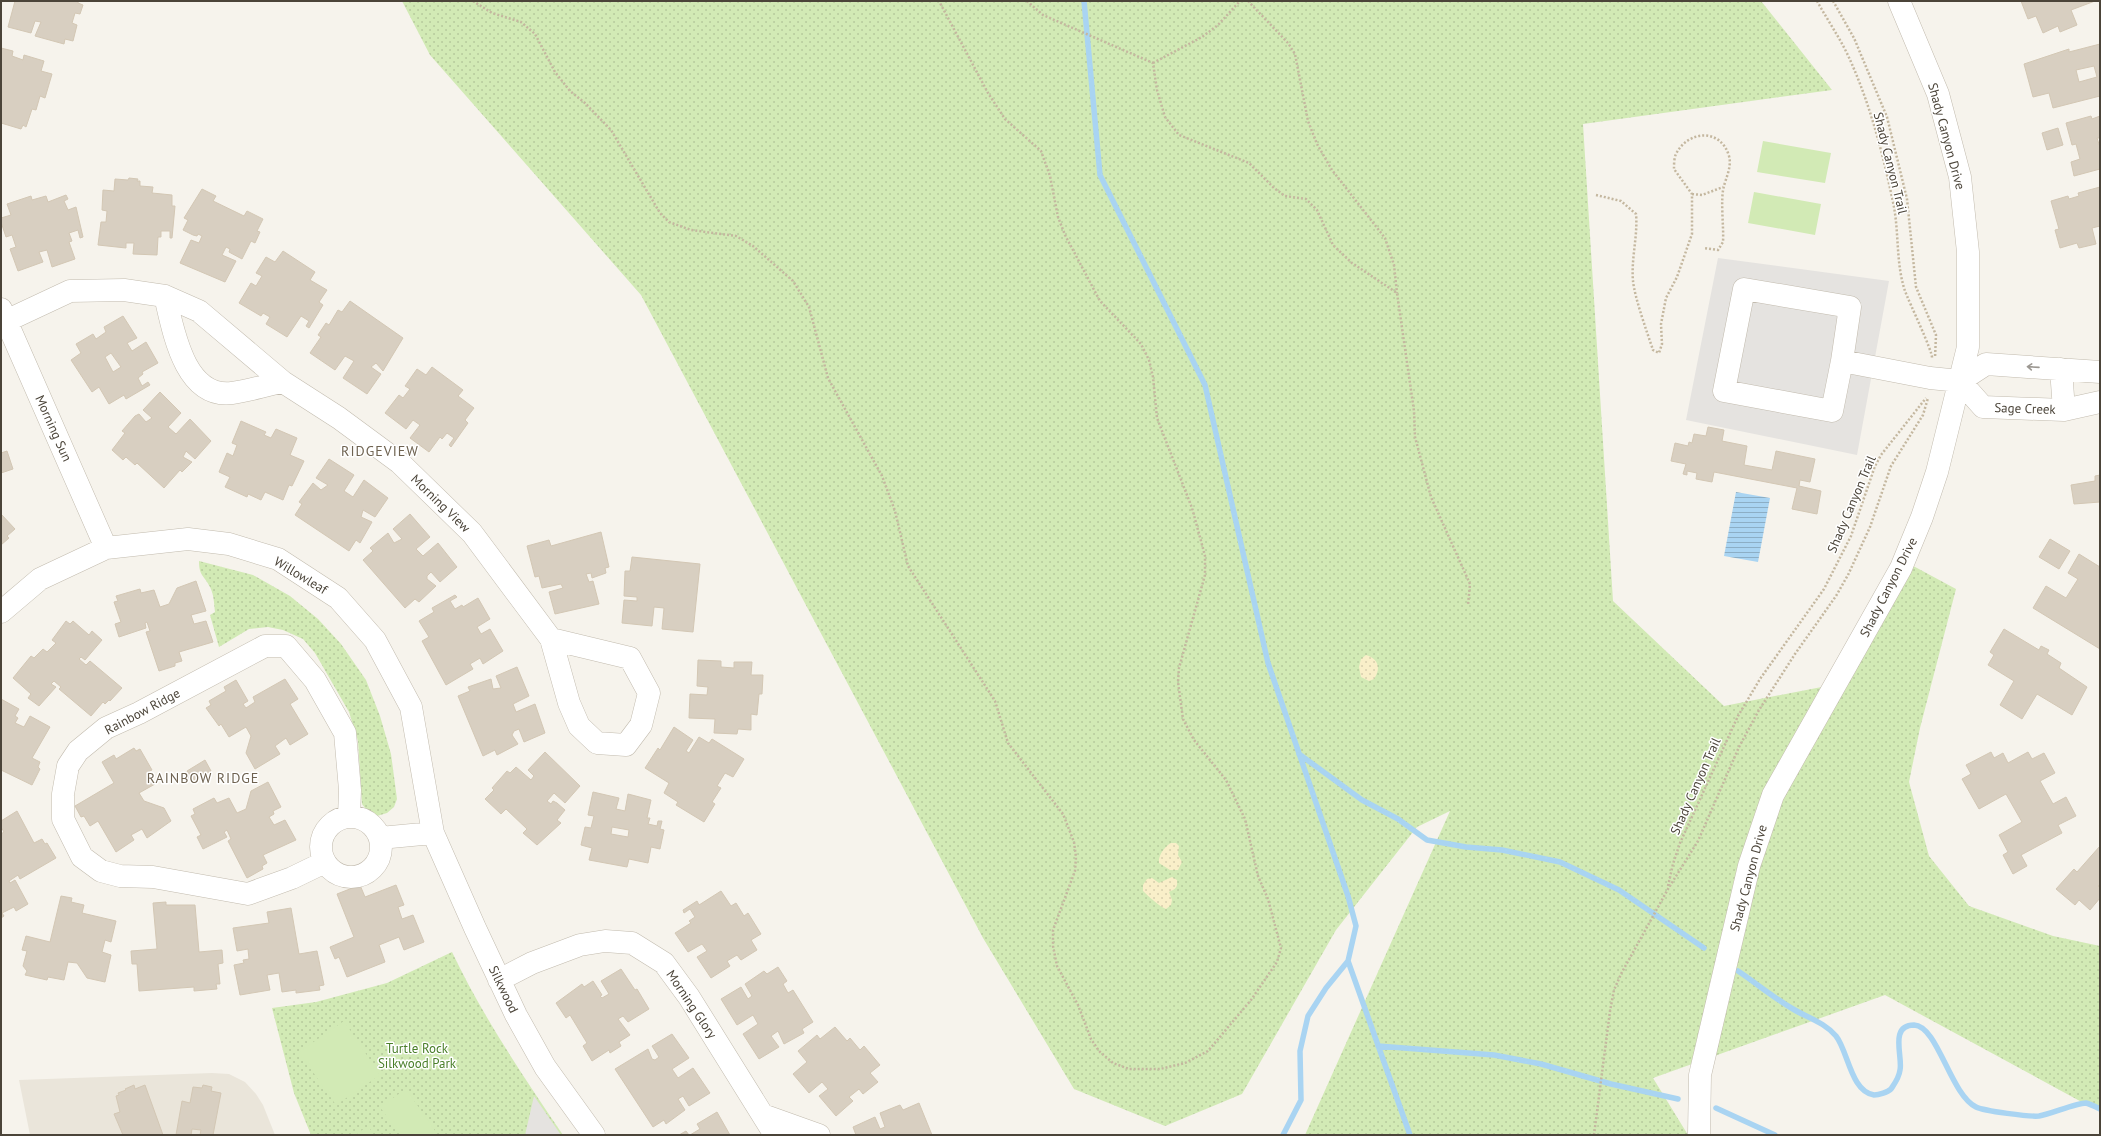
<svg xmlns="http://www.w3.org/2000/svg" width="2101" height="1136" font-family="'PT Sans',sans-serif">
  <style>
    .residential { fill: #eae5da }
    .grass { fill: url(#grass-dots) }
    .sand { fill: url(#sand-dots) }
    .pitch { fill: #d2eab5 }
    .parking { fill: #e5e3e0 }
    .water { fill: url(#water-rules) }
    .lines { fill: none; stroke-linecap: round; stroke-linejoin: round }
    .stream { stroke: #a9d4f2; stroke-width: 5.5 }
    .building { fill: #d8cfc1; stroke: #d3c7b4; fill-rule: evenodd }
    .minor-casing { stroke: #c2bbae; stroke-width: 23 }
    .path { stroke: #c4b79f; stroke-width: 2.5; stroke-dasharray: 2 2; stroke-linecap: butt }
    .minor { stroke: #fff; stroke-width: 22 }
    .oneway { stroke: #9c9892 }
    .labels { text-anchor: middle; stroke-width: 3; stroke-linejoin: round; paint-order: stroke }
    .street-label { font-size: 13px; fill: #4b4439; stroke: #fff }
    .park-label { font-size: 13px; fill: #4a7f2a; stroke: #fff }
    .neighbourhood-label { font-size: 14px; letter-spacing: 1px; fill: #6e6250; stroke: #fff }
  </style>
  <defs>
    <pattern id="grass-dots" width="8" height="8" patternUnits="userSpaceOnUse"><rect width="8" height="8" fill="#d2eab5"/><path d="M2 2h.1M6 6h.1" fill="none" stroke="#b6ca9c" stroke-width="1.8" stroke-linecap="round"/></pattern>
    <pattern id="sand-dots" width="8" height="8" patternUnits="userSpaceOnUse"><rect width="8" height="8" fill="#f9efc9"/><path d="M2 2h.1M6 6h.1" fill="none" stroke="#d7cead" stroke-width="1.8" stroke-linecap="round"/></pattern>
    <pattern id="water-rules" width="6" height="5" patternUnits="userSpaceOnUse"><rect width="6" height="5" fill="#a9d4f2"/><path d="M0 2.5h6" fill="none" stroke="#8caec5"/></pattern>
  </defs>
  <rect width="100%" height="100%" fill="#f6f3ec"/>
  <path class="residential" d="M212 1073 229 1074 245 1082 256 1094 263 1105 275 1135H30L19 1080Z"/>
  <path class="grass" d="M402 1H1761L1832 90 1583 124 1613 601 1724 706 1832 685 1904 561 1956 589 1920 728 1909 782 1929 856 1969 906 2053 936 2100 946V1110L2089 1106 1885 995 1653 1078 1688 1135H1305L1450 811 1417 827 1336 930 1242 1094 1165 1126 1074 1089 983 938 641 295 430 55Z
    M199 561 253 575 290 596 318 619 341 644 366 680 380 716 391 754 397 799 394 807 387 813 377 816 368 812 362 804 358 741 349 712 315 653 303 639 283 630 268 627 249 629 219 647 210 615 215 612C214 603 214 595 210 587 204 575 199 576 199 561Z
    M452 952C483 1017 523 1076 563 1135H311L294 1093 272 1008 316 1002 387 983Z"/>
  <path class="sand" d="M1366 655C1379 659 1381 669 1374 679L1369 681 1361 677 1359 667 1361 659Z
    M1171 843H1176L1179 846 1178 855 1182 862 1178 870H1170L1159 863C1158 856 1164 847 1171 843Z
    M1172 877 1177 880C1178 888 1175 889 1169 892L1172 900 1171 905 1166 909C1160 907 1147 895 1143 891V885L1147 879 1152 878 1159 883Z"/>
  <path class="pitch" d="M1763 141 1831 153 1825 183 1757 172Z
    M1754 192 1821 204 1815 235 1748 223Z
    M344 1021 380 1075 336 1105 299 1052Z
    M406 1089 438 1135H400L380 1107Z
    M368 1126 374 1135H355Z"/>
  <path class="parking" d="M1718 258 1889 281 1857 455 1686 420Z
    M534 1096 561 1135H525Z"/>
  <path class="water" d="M1736 492 1770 498 1758 562 1724 556Z"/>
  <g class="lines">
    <path class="stream" d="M1084 1 1100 175 1205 385 1268 663 1348 896 1356 926 1348 961 1326 988 1308 1016 1300 1051 1301 1100 1283 1135
      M1299 754 1362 800 1398 819 1427 840 1466 847 1502 850 1560 862 1619 890 1704 948
      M1348 961 1410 1135
      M1738 971C1756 983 1774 998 1793 1009 1808 1018 1824 1022 1836 1036 1848 1051 1851 1092 1874 1095 1879 1095 1888 1092 1891 1089 1895 1083 1899 1078 1900 1070 1903 1057 1889 1025 1914 1025 1938 1026 1950 1094 1976 1107 1984 1111 2030 1117 2039 1116 2051 1114 2076 1103 2086 1103 2090 1104 2096 1107 2100 1109
      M1378 1046 1494 1055 1541 1064 1611 1084 1678 1099
      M1716 1108 1775 1135"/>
  </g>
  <path class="building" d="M15 1H78V3L83 5 80 14 75 13 72 23 77 25 73 41 65 39 64 44 35 36 41 22 35 21 31 33 8 27Z
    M2021 1H2095L2071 10 2077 25 2060 32 2058 26 2043 33 2036 16 2028 19Z
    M2100 44V96L2053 108 2049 93 2033 97 2024 64 2069 49V52ZM2094 66 2097 77 2079 82 2076 70Z
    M1 48 13 51 12 56 23 60 24 55 44 61 41 71 52 74 45 98 40 96 36 110 32 109 26 127 23 125 21 129 1 123Z
    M2091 116 2092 119 2100 116V138H2097L2100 147V169L2074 176 2071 162 2080 159 2076 144 2072 145 2066 123Z
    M2058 128 2063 145 2047 150 2042 133Z
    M129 178 138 179 137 181H140V186L153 187 152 193 172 195V206H175L172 238H170V231H161V237H158L157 255 133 254 134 243H126V248L98 245 101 222H106L107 211 102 210 103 190 114 191 115 179 128 180Z
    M2100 187V226L2092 228 2096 244 2079 248 2077 243 2060 248 2055 230 2059 229 2051 201 2068 196 2069 199 2079 196 2078 193Z
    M202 189 216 196 213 201 244 216 247 211 263 219 257 231 260 232 255 243 251 241 242 259 229 252 230 249 226 247 222 255 236 261 225 282 180 263 191 240 199 243 202 236 198 234 197 236 193 235 183 230 188 220 184 218Z
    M66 195 68 199 64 201 68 210 76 207 83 237 80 238 78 230 69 233 72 241 69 242 75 259 52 267 47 250 39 252 43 262 18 271 10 249 16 247 12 235 6 237 1 222V218L11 215 7 204 31 196 32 200 46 196 48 202Z
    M283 251 315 272 310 280 327 290 319 302 323 305 309 328 306 326 309 321 301 316 287 337 266 324 270 317 263 313 261 316 239 303 251 283 256 286 262 276 256 273 266 257 275 262Z
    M350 301 403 338 383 371 376 363 371 367 381 374 367 394 343 378 354 361 345 356 335 370 310 353 321 337 318 335 326 323 329 325 338 310 342 312Z
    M123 316 137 338 127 343 132 351 146 342 158 363 142 372 143 374 138 378 142 386 148 382 150 385 126 399 124 395 109 404 99 387 92 392 71 360 81 353 76 344 93 334 96 339 106 332 104 327ZM111 353 121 367 113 372 105 357Z
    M432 367 463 390 458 396 474 408 465 420 468 423 451 447 449 445 454 438 447 433 442 439 440 437 429 452 410 438 420 425 413 420 406 429 385 413 399 395 403 398 410 389 405 386 417 369 426 375Z
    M160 392 181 413 168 427 176 434 190 419 211 441 195 459 186 451 183 457 192 462 182 472 180 470 164 488 137 463 135 465 126 457 123 460 112 450 125 433 122 431 135 416 139 414 146 422 152 418 143 410Z
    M241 421 266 432 264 435 271 438 276 429 297 438 290 455 304 461 292 486 289 485 283 500 265 492 261 500 248 494 247 497 225 487 230 477 219 472 227 453 233 456 237 445 232 443Z
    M1708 427 1724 430 1722 441 1747 446 1744 465 1772 470 1776 451 1815 459 1810 482 1800 480 1799 486 1821 491 1817 514 1792 509 1797 488 1714 472 1712 482 1696 479 1697 473 1687 471V475L1683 474 1686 464 1671 461 1675 443 1688 446 1689 442 1692 443 1694 434 1706 436Z
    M7 451 13 469 1 473V453Z
    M329 459 354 475 344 491 353 497 364 480 388 498 375 517 363 510 361 517 372 522 360 543 356 540 349 551 295 515 302 504 299 502 313 483 321 490 328 485 316 478Z
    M2100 475V502L2074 504 2071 485 2095 481V476Z
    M1 514 15 529 7 536 9 538 1 545Z
    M410 514 430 537 416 549 423 556 438 543 457 567 440 582 431 572 427 576V579L436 586 419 602 415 599 405 608 363 560 373 551 370 548 388 533 394 543 402 539 393 529Z
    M601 532 609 567 605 568 606 573 592 578 591 573 586 574 589 582 593 581 599 604 555 614 549 592 563 588 561 584 542 588 539 576 535 577 527 546 549 540 551 546Z
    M2050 539 2070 551 2059 569 2039 557Z
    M2079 554 2100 567V649L2033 608 2046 586 2066 598 2078 579 2068 573Z
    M632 557 700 564 693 632 662 629 664 608 654 607 652 626 622 623 624 600 637 601V597L624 596 625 571H630Z
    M196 581 206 611 191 615 194 624 206 621 213 642 179 652 182 661 175 663V666L159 671 146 632 150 631 147 622 145 623 146 628 119 637 115 624 121 622 114 602 118 601 116 596 140 589 141 593 154 590 160 607 169 604 177 588Z
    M455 595 457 597 450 601 455 609 462 605 463 607 478 598 490 619 477 627 481 634 490 629 503 651 483 664 480 658 470 664 473 669 446 685 422 641 429 637 419 621 434 612 432 608Z
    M66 621 70 624 73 621 89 635 92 631 102 640 85 660 81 657 79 659 86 665 90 661 122 688 110 701 109 700 105 704 103 702 91 716 59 689 61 687 54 681 51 684 56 687 39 706 28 698 31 694 13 678 31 656 34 658 43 649 47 652 56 643 52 640Z
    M2004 629 2039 650 2041 646 2049 650 2047 654 2061 663 2059 668 2087 687 2072 715 2037 694 2022 719 2000 705 2014 681 1988 665 1994 655 1990 652Z
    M698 660 721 661V667L734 668V662H752L751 675H763L762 694H759L757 715 751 714V730L738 729 737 734 714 733 715 719 689 718 690 694 707 695 708 687 697 686Z
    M517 667 529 696 513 704 516 712 535 704 545 733 524 742 519 729 514 731 512 735 518 744 497 755 495 750 483 756 458 696 470 691 468 687 491 679 493 689 501 688 496 676Z
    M285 679 298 699 290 704 308 734 290 745 286 738 275 746 280 754 255 769 246 753 251 736 246 727 229 737 221 724 219 726 206 708 211 705 209 701 226 691 224 687 236 680 248 701 243 704 246 708 255 702 253 697Z
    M1 699 19 709 15 716 18 718 15 723 24 727 30 716 50 727 32 758 40 762 38 767 40 769 32 785 1 770Z
    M674 727 693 740 686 751 689 753 699 737 709 743 712 739 744 759 733 777 725 773 717 786 721 788 712 802 715 804 704 822 676 805 678 802 664 793 669 783 645 768 658 748 660 750Z
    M134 748 136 751 140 749 152 770 148 772 155 784 139 793 144 801 164 808 171 821 147 838 142 829 131 835 134 840 116 852 98 821 90 826 84 816 81 817 75 806 114 783 102 762 114 755 116 759Z
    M545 752 580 786 565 803 554 793 547 801 551 804 553 801 557 803 565 810 557 820 561 823 537 845 523 833 527 829 506 809 501 814 485 799 494 790 492 788 507 771 510 773 516 767 531 780 534 776 528 770Z
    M1991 752 1994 758 2003 753 2008 763 2028 752 2032 759 2044 753 2055 773 2040 781 2053 804 2066 797 2076 816 2058 825 2062 833 2021 855 2027 866 2013 874 2003 855 2008 852 1999 835 2022 822 2006 794 1979 809 1962 779 1971 774 1966 765Z
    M205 760 211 771 193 781 192 779 190 781 187 775 189 774 187 771Z
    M268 782 281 807 273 811 274 814 269 817 274 825 285 820 296 840 263 855 267 863 262 866 263 869 247 878 228 841 231 839 227 830 224 832 227 837 203 849 197 837 201 835 191 816 195 814 193 809 214 798 217 803 229 798 237 813 246 809 251 791Z
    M593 792 619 798 616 809 625 811 628 794 651 800 647 818H650L648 824 657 826 658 821H662L660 829 664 830 660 849 651 847 648 863 629 859 627 867 589 860 592 848 581 845 585 827 591 828 594 816 588 815ZM612 827 629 830 628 837 611 834Z
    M17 811 34 843 42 839 45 844 47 843 56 858 20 879 18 875 9 881 10 883 15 880 28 904 16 911 14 907 2 913 4 916 1 918V834L4 832 1 827V821Z
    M2100 846V884L2098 886 2100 888V898L2090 910 2079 900 2075 905 2056 889 2074 869 2077 872Z
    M360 885 365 897 396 885 404 905 398 907 402 919 413 915 424 942 404 950 399 937 379 945 385 962 347 977 339 957 335 959 330 947 354 937 337 894Z
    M721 891 731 906 736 903 744 916 748 913 761 934 751 940 757 950 741 960 737 955 727 961 730 966 711 978 697 957 707 951 702 944 688 952 675 933 691 923 689 921 695 917 690 909 684 913 683 910 697 901 699 905Z
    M61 896 72 898 71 902 84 905 82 913 116 921 111 942 105 940 102 952 111 955 105 982 87 978 77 963 68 962 64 980 48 977 47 980 25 975 27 971 23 966 27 951 22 950 26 936 50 942Z
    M166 902V905H195L199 952 222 950 223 963 218 964 220 984H216L217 989 194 991V987L139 991 137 964H132L131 951 157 949 153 903Z
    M291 908 299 954 317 951 324 985 319 986 320 990 296 993V990L282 992 279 973 267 975 270 990 240 995 234 965 244 963 243 960 249 959 248 949 237 951 233 928 269 923 267 912Z
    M778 967 787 981 783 984 788 993 793 990 813 1022 802 1029 804 1033 784 1044 778 1031 771 1036 779 1047 759 1059 743 1034 758 1024 753 1015 737 1025 721 999 741 987 748 999 752 996 745 984 764 971 767 974Z
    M621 969 635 990 637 989 649 1009 628 1022 623 1016 618 1019 630 1035 619 1042 621 1046 610 1053 609 1050 592 1061 583 1046 587 1043 570 1015 566 1018 556 1003 582 984 584 987 593 981 602 995 600 996 602 998 609 994 601 981Z
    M835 1027 847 1041 850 1038 860 1050 864 1046 880 1065 870 1073 878 1082 863 1094 859 1089 849 1097 853 1101 836 1116 819 1096 828 1089 822 1082 809 1093 793 1074 807 1062 798 1051 817 1035 820 1039Z
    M672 1034 689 1058 672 1069 678 1078 693 1068 710 1093 689 1106 683 1096 678 1099 685 1110 666 1124 664 1120 653 1127 615 1069 648 1049 652 1059 655 1060 659 1057 652 1046Z
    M134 1085 135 1089 145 1085 163 1135H123L114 1114 120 1112 116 1096 119 1095 118 1093 126 1090 125 1089Z
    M203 1085 212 1087 211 1091 221 1093 213 1135H200L201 1130 192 1129 191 1135H176L182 1101 190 1103 193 1087 202 1088Z
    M919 1103 932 1135H856L853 1127 875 1117 880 1129 885 1127 880 1113 900 1105 903 1110Z
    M717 1112 730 1135H690L700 1129 697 1124Z
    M686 1131 689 1135H679Z"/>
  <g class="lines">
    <defs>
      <path id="minor" d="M165 296C173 329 184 399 232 393 248 391 266 385 283 382
        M1 309 106 548
        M6 321 70 291 124 290 165 296 199 311 283 382 339 418 400 463 472 533 551 639 569 703 579 726 597 743 626 745 641 725 649 693 630 658 551 639
        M1842 361 1832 411 1724 391 1744 289 1850 307 1842 361 1930 378 1960 381
        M2061 369 2064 410
        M1960 381 1983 407 2064 410 2100 402
        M1960 381 1986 364 2100 372
        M1 612 40 579 106 548 188 539 229 544 278 559 338 598 375 640 411 707 433 833 475 928 516 1015 545 1067 594 1135
        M321 847a30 30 0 1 1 60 0a30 30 0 1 1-60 0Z
        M380 838 433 833
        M325 862 292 878 248 894 153 877 120 876 101 871 82 857 63 819V794L68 766 78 751 106 728 139 713 265 646H286L315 680 345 733 350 790 349 817
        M499 980 532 963 580 945 605 941 632 943 664 963 689 997 775 1135
        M763 1115 819 1135
        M1699 1135 1700 1075 1749 866 1773 795 1901 568 1922 517 1937 472 1968 347V252L1960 177 1938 94 1899 1"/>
    </defs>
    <use href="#minor" class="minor-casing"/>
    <path class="path" d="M473 1 492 13 521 22 535 34 555 72 570 91 585 103 611 130 660 213 669 222 691 230 736 236 753 246 793 281 809 307 828 378 882 476 895 511 908 566 995 701 1008 743 1063 814 1074 842 1076 857 1075 871 1053 930V946L1057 966 1078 1005 1091 1039 1099 1051 1113 1063 1129 1069H1160L1185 1063 1208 1051 1251 1000 1277 962 1281 948 1268 899 1258 876 1245 819 1226 780 1194 740 1183 719 1178 682 1179 668 1205 575V556L1201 541 1192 508 1157 418 1153 377 1149 360 1141 344 1100 301 1065 235 1058 217 1050 176 1041 151 1005 119 988 93 939 1
      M1027 1 1043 15 1153 63 1157 90 1165 117 1179 135 1249 163 1274 188 1285 196 1306 199 1317 210 1333 245 1352 263 1397 293 1414 411 1415 437 1431 497 1470 584 1468 605
      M1248 1 1288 43 1295 54 1308 121 1317 144 1332 170 1385 238 1394 265 1397 293
      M1817 1C1828 21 1842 41 1851 62 1871 107 1884 158 1894 207 1899 235 1896 264 1905 291 1909 302 1933 352 1932 358
      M1833 1 1854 38 1887 117 1907 199 1916 287 1936 335 1935 358
      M1153 63 1202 37 1218 25 1240 1
      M1692 194 1702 195 1723 187
      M1596 195 1621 201 1636 214C1638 236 1631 258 1633 281 1635 299 1647 332 1653 350L1659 353 1662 344 1661 324 1666 298 1677 277 1692 234V194L1674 169C1674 165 1674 158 1676 154 1688 130 1721 128 1729 156 1732 166 1726 178 1724 186 1720 199 1724 227 1723 242L1718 250 1704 248
      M1668 886 1673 864 1680 843 1738 716 1760 679 1824 589 1851 536 1875 466 1881 455 1926 398
      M1594 1135 1610 1011 1614 990 1621 974 1668 889 1698 841 1739 747 1759 710 1795 654 1836 596 1848 575 1870 527 1891 466 1923 415 1928 398"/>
    <use href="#minor" class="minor"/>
  </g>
  <defs><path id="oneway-shaft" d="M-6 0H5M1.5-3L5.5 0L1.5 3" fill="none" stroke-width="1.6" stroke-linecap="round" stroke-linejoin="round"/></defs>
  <use class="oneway" href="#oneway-shaft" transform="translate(2033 367) rotate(-176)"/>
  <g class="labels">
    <g class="street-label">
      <text transform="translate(1947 136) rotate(75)" y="5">Shady Canyon Drive</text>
      <text transform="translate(1891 163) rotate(76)" y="5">Shady Canyon Trail</text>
      <text transform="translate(2025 408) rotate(2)" y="5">Sage Creek</text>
      <text transform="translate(54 428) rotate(66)" y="5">Morning Sun</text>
      <text transform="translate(441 503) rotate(44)" y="5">Morning View</text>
      <text transform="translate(1851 504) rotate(-67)" y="5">Shady Canyon Trail</text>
      <text transform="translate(301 575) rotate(31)" y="5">Willowleaf</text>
      <text transform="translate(1888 587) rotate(-63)" y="5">Shady Canyon Drive</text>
      <text transform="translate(142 711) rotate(-28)" y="5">Rainbow Ridge</text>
      <text transform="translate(1695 786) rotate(-66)" y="5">Shady Canyon Trail</text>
      <text transform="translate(1748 878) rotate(-75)" y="5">Shady Canyon Drive</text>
      <text transform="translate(504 989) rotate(64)" y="5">Silkwood</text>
      <text transform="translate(692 1004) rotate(56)" y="5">Morning Glory</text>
    </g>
    <g class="park-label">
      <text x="417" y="1053">Turtle Rock<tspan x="417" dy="15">Silkwood Park</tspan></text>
    </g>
    <g class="neighbourhood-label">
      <text x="380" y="456">RIDGEVIEW</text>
      <text x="203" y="783">RAINBOW RIDGE</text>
    </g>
  </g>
  <rect width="2101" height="1136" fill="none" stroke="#4b4439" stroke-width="4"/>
</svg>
